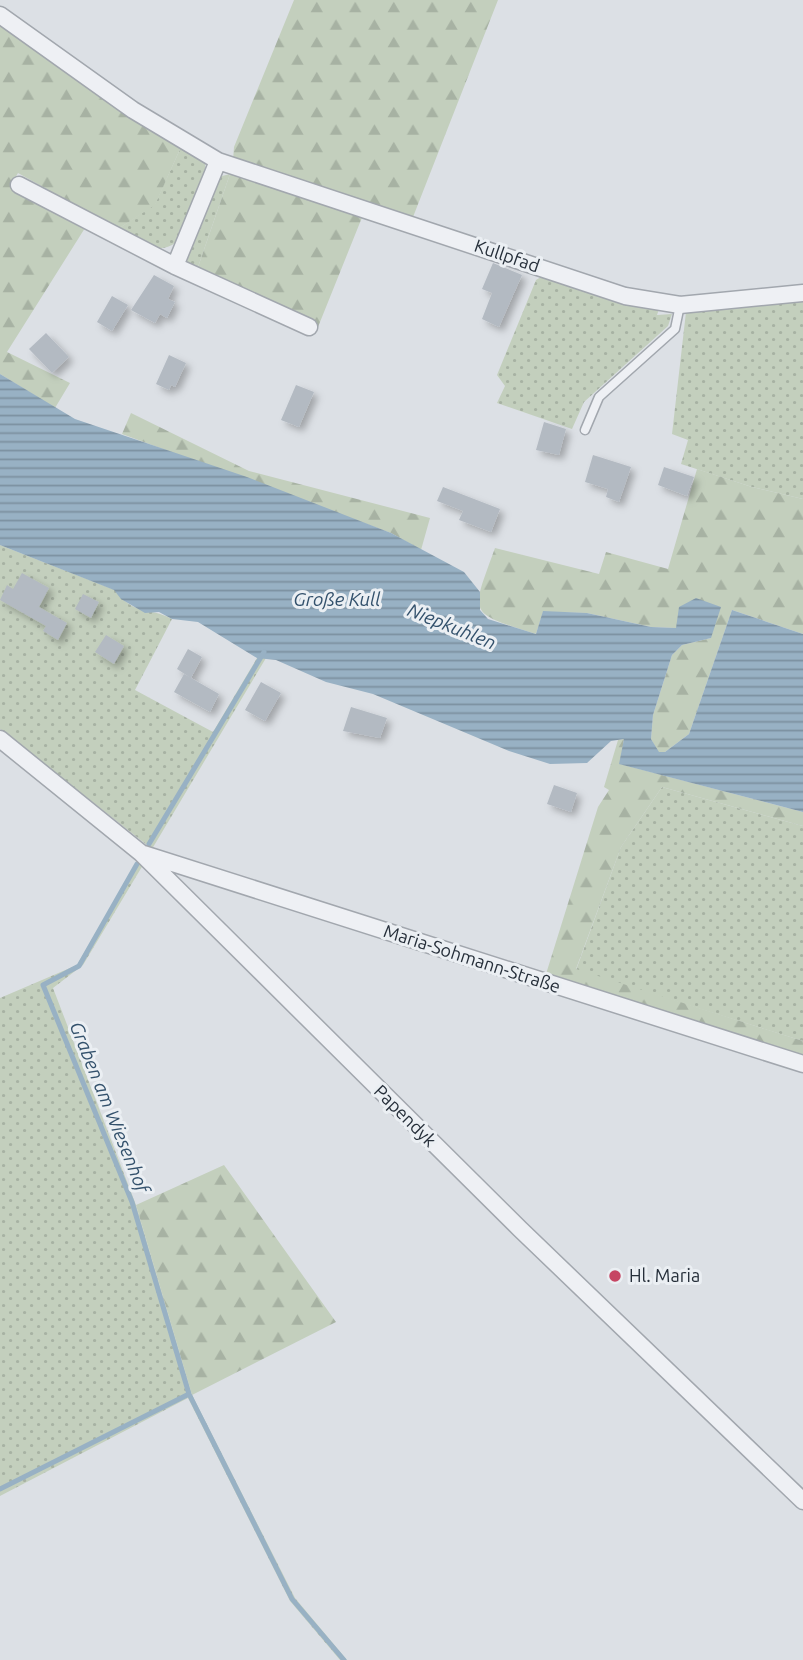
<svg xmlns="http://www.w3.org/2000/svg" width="803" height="1660" font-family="Ubuntu,sans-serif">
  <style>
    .grass { fill: url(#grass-dots) }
    .forest { fill: url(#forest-firs) }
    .water { fill: url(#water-rules) }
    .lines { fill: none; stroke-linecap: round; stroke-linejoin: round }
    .stream { stroke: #98b1c4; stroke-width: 5 }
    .building { fill: #b3bac2; filter: url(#shadow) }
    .lane-casing { stroke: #a2a7ae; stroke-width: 11 }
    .street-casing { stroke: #a2a7ae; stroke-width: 19 }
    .lane { stroke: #eef0f4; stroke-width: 8 }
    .street { stroke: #eef0f4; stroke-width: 16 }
    .poi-dot { fill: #c64563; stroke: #ebeff3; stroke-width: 2.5 }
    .labels { text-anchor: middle; stroke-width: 6; stroke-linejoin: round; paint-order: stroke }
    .street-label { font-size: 18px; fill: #262f3a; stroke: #ebeff3 }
    .poi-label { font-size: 18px; fill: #262f3a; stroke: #ebeff3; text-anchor: start }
    .water-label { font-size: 19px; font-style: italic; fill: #33516c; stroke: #ebeff3 }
  </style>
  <defs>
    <pattern id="grass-dots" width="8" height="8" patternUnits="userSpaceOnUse" patternTransform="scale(1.75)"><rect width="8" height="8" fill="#c3cfbd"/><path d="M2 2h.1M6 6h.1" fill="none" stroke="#a7b2a3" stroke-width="1.8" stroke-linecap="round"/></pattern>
    <pattern id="forest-firs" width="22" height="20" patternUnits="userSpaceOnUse" patternTransform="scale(1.75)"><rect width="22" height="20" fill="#c3cfbd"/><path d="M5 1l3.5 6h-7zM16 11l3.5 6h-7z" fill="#a7b2a3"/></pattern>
    <pattern id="water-rules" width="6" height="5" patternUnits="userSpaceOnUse" patternTransform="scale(1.75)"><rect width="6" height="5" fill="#98b1c4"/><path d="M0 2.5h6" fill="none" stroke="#7c90a0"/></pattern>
    <filter id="shadow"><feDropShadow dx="4.5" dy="4.5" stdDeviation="3.5" flood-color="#0004"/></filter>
  </defs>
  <rect width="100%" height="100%" fill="#dce0e5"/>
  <path class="grass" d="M181 147 205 164 206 174 175 243C157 257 135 238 118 229L155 204Z
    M230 174 197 270 182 263 213 184 222 176Z
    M544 275 659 309 657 315 672 314 668 326 584 402 572 429 497 403 505 386 497 375 536 280Z
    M803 299V499L752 487 681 464 688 440 672 434 686 312Z
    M0 545 115 590C135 617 148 606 172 619L135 690 213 732 257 658H266L152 849 0 729Z
    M662 787 803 826V1041L576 970 621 847Z
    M138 861 143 865 83 965 53 988 136 1205 192 1395 295 1598 347 1660H340L290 1601 188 1398 0 1496V998L77 965Z"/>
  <path class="forest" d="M294 0H498L413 217 233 160 234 147Z
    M0 21 181 147 155 205 118 229 18 173 11 185 85 228 7 352 70 383 55 408 0 374Z
    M230 174 363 215 318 327 197 270Z
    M131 413 249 471 430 518 421 550 391 533 122 434Z
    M697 469 752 487 803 499V634L732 610 689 734 665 752H658L651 739 653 715 672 655 682 645 711 638 676 628 651 627 587 613 543 612 536 634C466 612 471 615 495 548L599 574 606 552 668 569Z
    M624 739 620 764 803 812V826L662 787 621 847 576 969 803 1041V1055L546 974 598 807 609 790 604 787 618 740Z
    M224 1165 336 1322 192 1395 136 1205Z"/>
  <path class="water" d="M0 374 75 419 247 477 391 533 464 572 480 592V610L488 619 536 634 543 611 587 613 651 627 676 628 679 607 696 598 721 607 711 638 682 645 672 655 653 715 651 739 659 752H665L689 734 732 610 803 634V812L619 764 624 739 611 741 587 763 550 764 509 751 373 694 326 682 276 660 257 658 198 622 172 619 159 612 145 613 121 599 114 590 0 545Z"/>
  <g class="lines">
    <path class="stream" d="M149 844 264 652
      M137 864 79 966 43 985 132 1202 189 1394 292 1599 344 1660
      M0 1489 189 1394"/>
  </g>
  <path class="building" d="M493 263 522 275 499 327 482 319 492 293 482 289Z
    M154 275 174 286 168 299 175 302 167 318 160 314 155 323 131 310Z
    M112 296 128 305 112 331 97 322Z
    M46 333 69 357 52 373 29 349Z
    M169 355 186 363 175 387 171 385 169 390 156 384Z
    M296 385 314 392 299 427 281 420Z
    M544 422 566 429 559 455 536 450Z
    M593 455 631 467 619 502 606 497 608 489 585 482Z
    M664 467 694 477 687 496 658 485Z
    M443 487 500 509 491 532 459 520 463 511 437 501Z
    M22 573 49 588 39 607 67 623 58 640 43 631 46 626 0 600 7 585 13 589Z
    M83 594 99 602 91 618 75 609Z
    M106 635 124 646 114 664 95 652Z
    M188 649 202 657 191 678 177 669Z
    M184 674 219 694 210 712 174 692Z
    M261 682 281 693 265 721 245 710Z
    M351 707 387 718 380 738 343 731Z
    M554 785 577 793 571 812 547 804Z"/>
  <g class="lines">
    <defs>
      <path id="lane" d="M585 430 599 397 675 329 680 305"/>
      <path id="street" d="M0 15 133 110 218 161 625 296 680 305 803 293
        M19 185 175 266 309 327
        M175 266 218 161
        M0 739 141 853 520 1229 803 1501
        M144 854 803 1064"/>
    </defs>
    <use href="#lane" class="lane-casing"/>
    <use href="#street" class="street-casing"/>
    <use href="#lane" class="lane"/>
    <use href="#street" class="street"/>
  </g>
  <circle class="poi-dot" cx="615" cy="1276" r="7"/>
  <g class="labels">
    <g class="street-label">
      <text transform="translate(507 256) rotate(19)" y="6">Kullpfad</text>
      <text transform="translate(472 959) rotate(18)" y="6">Maria-Sohmann-Straße</text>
      <text transform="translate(405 1116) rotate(45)" y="6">Papendyk</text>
    </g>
    <g class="poi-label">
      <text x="629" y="1282">Hl. Maria</text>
    </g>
    <g class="water-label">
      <text x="337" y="606">Große Kull</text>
      <text transform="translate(452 626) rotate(22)" y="7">Niepkuhlen</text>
      <text transform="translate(110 1107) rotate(68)" y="7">Graben am Wiesenhof</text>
    </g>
  </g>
</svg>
